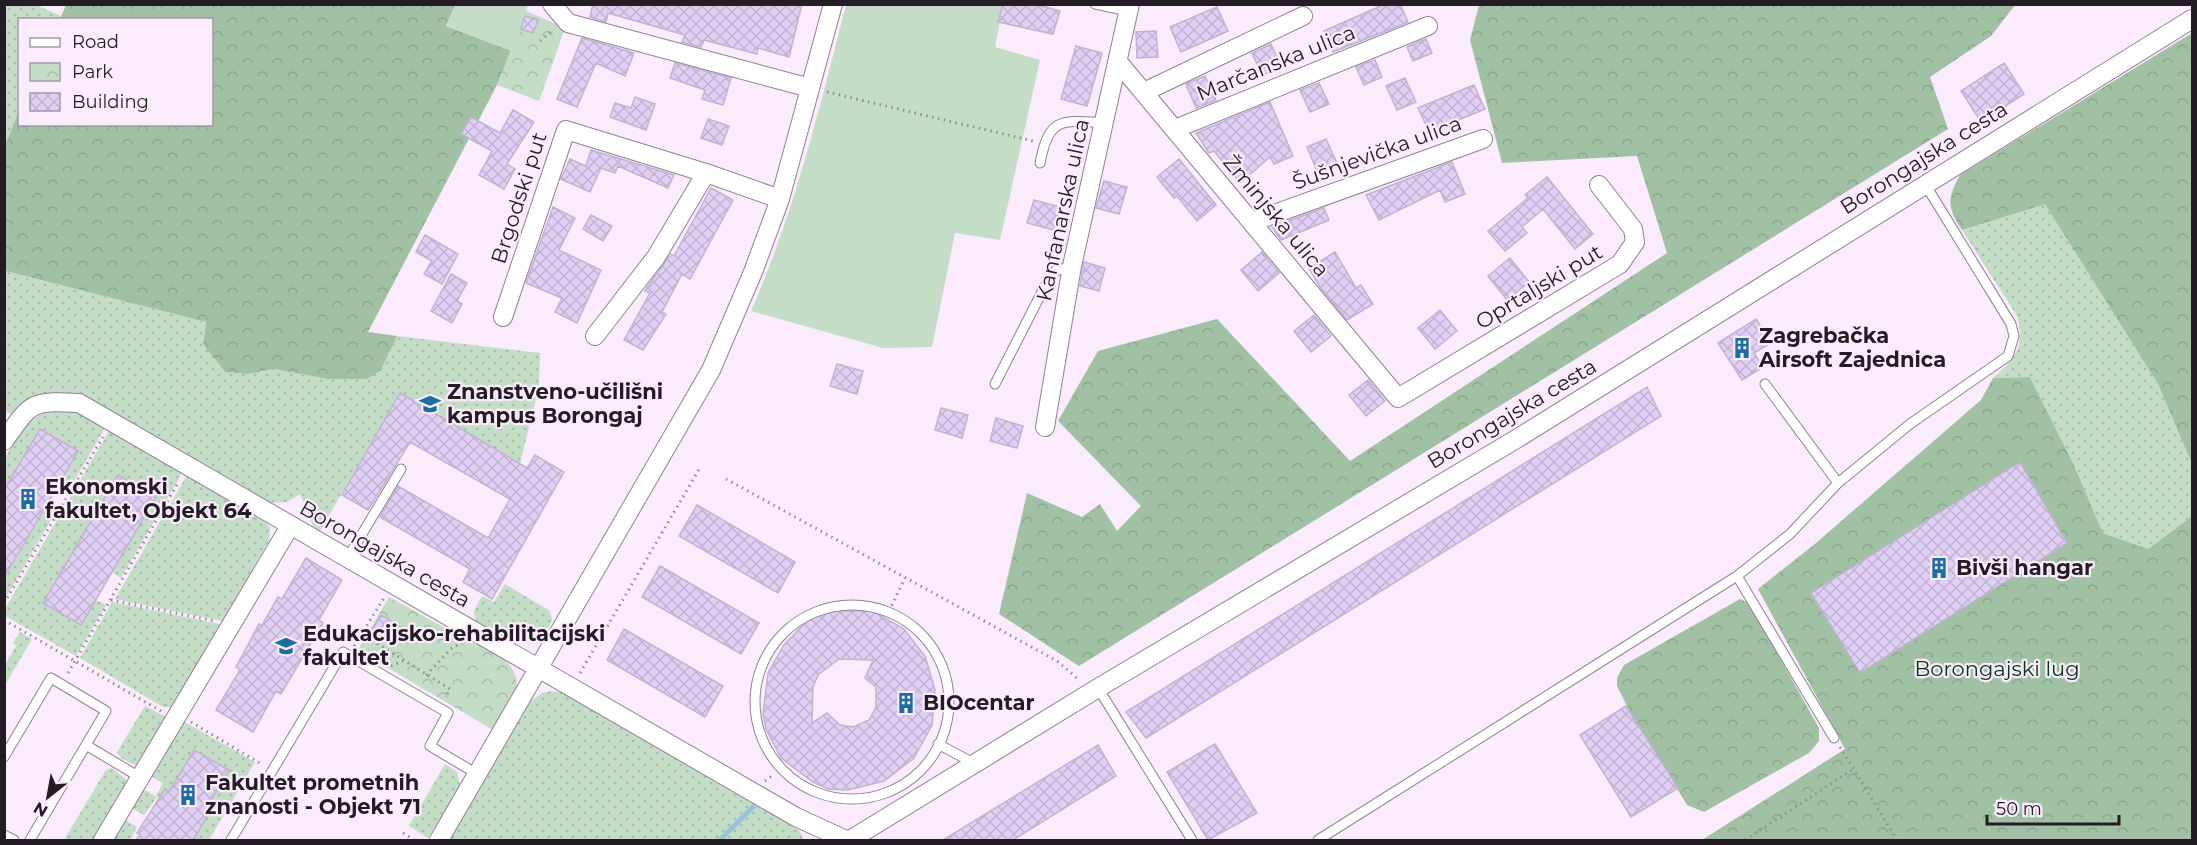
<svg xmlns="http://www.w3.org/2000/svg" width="2197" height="845" font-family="Montserrat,sans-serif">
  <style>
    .grass { fill: url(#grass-dots) }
    .forest { fill: url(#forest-crowns) }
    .park { fill: url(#park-crowns) }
    .pitch { fill: #c3ddc6 }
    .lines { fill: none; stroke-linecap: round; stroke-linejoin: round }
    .stream { stroke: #99c2d8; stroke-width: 5 }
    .building { fill: url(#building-cross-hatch); stroke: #c1b3d0; stroke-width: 1.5; fill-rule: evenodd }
    .lane-casing { stroke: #947f96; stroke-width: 11 }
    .street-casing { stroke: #947f96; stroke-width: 20 }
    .path { stroke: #958a96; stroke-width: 3; stroke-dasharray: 1.5 4.5; stroke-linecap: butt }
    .lane { stroke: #fff; stroke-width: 9 }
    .street { stroke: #fff; stroke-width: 18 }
    .labels { text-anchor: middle; stroke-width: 4.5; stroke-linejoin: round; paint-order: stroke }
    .street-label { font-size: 21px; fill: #241c25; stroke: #faecfc }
    .poi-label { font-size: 21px; font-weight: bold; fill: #241c25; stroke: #faecfc; text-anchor: start }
    .park-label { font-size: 21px; fill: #023813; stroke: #faecfc }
  </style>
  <defs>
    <pattern id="grass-dots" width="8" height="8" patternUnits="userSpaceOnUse" patternTransform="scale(1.5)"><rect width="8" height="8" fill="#c3ddc6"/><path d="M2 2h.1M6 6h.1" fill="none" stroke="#a7bdaa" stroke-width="1.8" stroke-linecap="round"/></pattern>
    <pattern id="forest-crowns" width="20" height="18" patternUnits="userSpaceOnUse" patternTransform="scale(1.5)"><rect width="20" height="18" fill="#a1c1a4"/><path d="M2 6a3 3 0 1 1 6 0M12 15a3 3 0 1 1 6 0" fill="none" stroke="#8aa58d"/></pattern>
    <pattern id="park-crowns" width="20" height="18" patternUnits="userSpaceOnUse" patternTransform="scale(1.5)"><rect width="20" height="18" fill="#c3ddc6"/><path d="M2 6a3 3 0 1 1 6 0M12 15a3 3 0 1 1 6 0" fill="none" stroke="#a7bdaa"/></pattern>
    <pattern id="building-cross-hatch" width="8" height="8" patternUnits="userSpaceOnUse" patternTransform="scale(1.5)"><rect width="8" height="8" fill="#e1d0f5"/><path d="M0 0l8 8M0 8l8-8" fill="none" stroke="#c1b2d2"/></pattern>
  </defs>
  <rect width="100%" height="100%" fill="#faecfc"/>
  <path class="grass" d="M5 5H36L61 16 60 19 20 20 19 111 5 145Z
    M2045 203 2158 384 2192 464V516L2148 549 2103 533 2073 463 2030 377 1993 378C2014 359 2026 347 2017 316L1962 230Z
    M4 271 206 322 203 344 225 372 248 374 274 369 327 379 381 370 397 336 540 353 539 386 520 464 400 393 320 531 313 526 300 494 287 502 269 503 79 396C47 390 37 395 12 415L5 411Z
    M70 409 105 428 71 486 61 480 78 451 40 429 5 490V458L21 430 44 411Z
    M109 431 182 473 121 578 112 572 156 497 118 475 81 625 96 600 106 605 76 656 5 616V609Z
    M187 475 263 519 270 527 269 541 222 621 115 599Z
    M46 507 55 513 5 599V578Z
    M505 584 550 611 552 620C538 659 499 637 475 620L474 611 482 596 494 602Z
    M112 602 220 624 172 707H163L80 658Z
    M20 632 32 639 5 685V665L16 646 13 643Z
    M550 691 567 693 790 823 799 830 804 840H446L528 703 542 693Z
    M145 706 166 717 137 766 121 758 117 752Z
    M183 721 255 762 209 840H193L208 815 204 812 229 770 194 750 169 792 165 790 160 798 156 796 163 783 151 776Z
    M445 764 457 772 460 786 428 838 409 826Z
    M112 768 129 782 94 840H64L106 770Z
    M143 789 157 797 144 815 132 808Z
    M124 819 137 827 130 840H111Z"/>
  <path class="forest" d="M66 5H455L446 26 512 51 497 85 368 332 397 336 381 370 367 379H327L274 369 248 374 225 372 203 344 206 322 5 271V145L19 111 20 124H212V20L60 19Z
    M1479 5H2015L1991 36 1930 77 1948 129 1079 666 999 614 1027 493 1082 517 1100 504 1117 531 1141 506 1058 421 1098 351 1217 319 1350 461 1667 253 1637 156 1502 163 1470 40Z
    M2192 33V464L2158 384 2045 204 1962 230C1947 208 1947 198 1960 175Z
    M2030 377 2073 463 2103 533 2148 549 2192 516V840H1702L1845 749 1758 589 1816 543 1981 400 1993 378Z
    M1740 599 1749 603 1819 728V741L1809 753 1704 812 1687 805 1629 710 1617 686V678L1624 665Z"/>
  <path class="park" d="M526 11 565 28 539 101 497 85Z
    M389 597 445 628 447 624C469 637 524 659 516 690 512 704 501 718 493 730L358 650Z"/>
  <path class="pitch" d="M455 4 528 5 512 51 446 26Z
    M846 5H1003L995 47 1040 60 1000 240 955 233 932 347 883 348 751 311C795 211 819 110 846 5Z"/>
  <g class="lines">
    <path class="stream" d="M720 840 755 805"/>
  </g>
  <path class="building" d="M593 4H802L789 57 758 48 757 54 704 40 701 47 682 42 685 35 608 13 606 22 590 17Z
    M1003 4H1035L1060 11 1053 34 998 22Z
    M1385 4H1400L1408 22 1333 52 1324 31Z
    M1217 7 1228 31 1181 52 1170 27Z
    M525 16 538 20 533 33 521 29Z
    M1156 31 1158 57 1137 58 1136 32Z
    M582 38 634 53 625 76 596 63 577 107 557 99Z
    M1426 39 1432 53 1413 61 1407 47Z
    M1271 44 1281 67 1262 75 1252 53Z
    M1076 46 1102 53 1087 106 1061 99Z
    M1375 60 1382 77 1364 85 1356 67Z
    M675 63 731 78 723 105 702 99 705 90 670 78Z
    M2004 63 2024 94 1981 122 1961 91Z
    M1205 76 1216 100 1196 108 1186 84Z
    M1405 78 1416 102 1397 110 1386 86Z
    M1319 83 1329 104 1310 112 1300 90Z
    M1474 85 1485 109 1429 132 1418 108Z
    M635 97 655 104 646 130 610 117 615 103 631 108Z
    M1270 102 1293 156 1274 164 1270 157 1240 183 1214 151 1209 153 1196 133Z
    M513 110 534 122 507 164 515 169 504 189 479 175 492 151 461 134 471 117 500 133Z
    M708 119 729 126 722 145 701 138Z
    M1326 139 1337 163 1317 171 1307 147Z
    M591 150 674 175 668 188 618 166 615 173 601 168 590 192 561 179 570 159 586 166Z
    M1179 159 1216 205 1197 221 1177 196 1174 198 1157 177Z
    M1452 162 1465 194 1445 202 1440 190 1379 220 1366 195Z
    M1547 177 1593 234 1575 249 1543 209 1522 227 1527 233 1505 251 1488 231 1528 198 1525 195Z
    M1104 181 1127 187 1119 214 1096 208Z
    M711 188 733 200 690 279 682 274 662 312 666 314 643 350 624 340 650 293 645 291 648 286 671 254 674 256Z
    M1034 200 1060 207 1054 230 1027 223Z
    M553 207 575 218 559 250 601 270 577 323 555 312 562 298 526 283Z
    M1324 208 1329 220 1281 240 1272 227Z
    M591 215 612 226 603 241 583 229Z
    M425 235 458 254 442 284 424 274 432 261 416 252Z
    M1262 252 1279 273 1258 291 1241 270Z
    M1335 252 1356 288 1361 285 1373 304 1347 320 1320 287 1309 268Z
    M1510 258 1529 282 1507 300 1488 276Z
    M1084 262 1105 268 1099 291 1080 286Z
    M451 274 467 283 457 301 462 304 452 323 431 311Z
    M1440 310 1457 331 1435 349 1418 328Z
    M1314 315 1331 336 1311 352 1294 331Z
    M1756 319 1771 343 1754 353 1763 367 1742 380 1718 343Z
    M837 364 863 371 857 394 830 386Z
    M1368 380 1385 401 1366 416 1349 395Z
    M1647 387 1661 416 1146 738 1126 712Z
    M400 393 527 468 535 455 564 472 492 599 463 582 470 569 380 517 398 486 488 538 510 499 410 442 368 510 342 495Z
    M941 408 968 415 962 438 935 430Z
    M996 418 1023 426 1017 448 990 441Z
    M40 429 78 451 4 578V490Z
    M2020 462 2067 543 1860 673 1811 593Z
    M118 475 156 497 81 625 43 603Z
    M697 505 795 562 778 593 679 536Z
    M306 558 342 580 319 620 323 623 281 694 276 691 253 732 216 710 240 670 236 667 259 624 262 625 278 597 282 599Z
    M660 566 759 623 741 654 642 597Z
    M839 611H873L904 629 925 656 935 690 932 725 914 758 884 781 848 790 828 789 813 782 781 758 766 729 763 714 768 673 784 645 806 622 821 614ZM839 659 873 660 865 678 876 687V707L869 720 853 727 840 725 827 713 812 723 813 687 818 675Z
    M381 615 393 622 385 635 373 628Z
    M624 629 723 686 705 717 607 660Z
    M1626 706 1678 788 1631 817 1580 735Z
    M1215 744 1257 813 1208 840 1167 772Z
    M1098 745 1116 776 1013 840H943Z
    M194 750 229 770 204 812 208 815 193 840H136L140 835 137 833 165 789 169 792Z"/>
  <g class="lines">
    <defs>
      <path id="lane" d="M1095 4 1129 11
        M1040 163C1049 117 1061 120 1104 123
        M995 384 1044 288 1055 271 1072 266
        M1765 384 1838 483
        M347 559 401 469
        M1737 576 1834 738
        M755 702a97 97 0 1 1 194 0a97 97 0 1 1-194 0Z
        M1098 688 1192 840
        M938 744 966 759 972 766
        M86 745 141 778
        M4 757 51 678 106 711 30 840
        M4 835 14 840
        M231 840 343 652 448 713 430 746 477 774
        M1318 840 1737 576 1790 534 1838 483 1910 424 2008 356 2014 336 2011 324 1925 184"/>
      <path id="street" d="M552 4 568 23 810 88
        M1119 63 1398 398 1620 264 1635 242 1633 229 1599 185
        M1144 92 1303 16
        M1175 129 1428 26
        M1252 222 1483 139
        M503 317 566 130 706 173
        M595 336 656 257 706 173 780 199
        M1045 427 1072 266 1130 4
        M4 441C32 401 31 401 79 403L796 817 846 840
        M103 840 290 526
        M439 840 711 370 753 272 780 199 833 4
        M850 840 1098 688 1518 438 2192 19"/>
    </defs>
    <use href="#lane" class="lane-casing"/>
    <use href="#street" class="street-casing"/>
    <path class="path" d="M540 41 553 30
      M827 92 1033 141
      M726 479 1057 661 1078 679
      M111 600 215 621
      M4 603 103 437
      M889 611 905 578
      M4 620 161 711
      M362 634 450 689 446 696
      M354 646 384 598
      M391 666 403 661
      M68 673 179 481
      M580 673 701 466
      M426 675 452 648 462 643
      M191 722 263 765
      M1840 747 1897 840
      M765 781 773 775
      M403 833 414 840
      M1745 840 1855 768"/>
    <use href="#lane" class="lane"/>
    <use href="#street" class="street"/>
  </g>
  <defs>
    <symbol id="building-bare" viewBox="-9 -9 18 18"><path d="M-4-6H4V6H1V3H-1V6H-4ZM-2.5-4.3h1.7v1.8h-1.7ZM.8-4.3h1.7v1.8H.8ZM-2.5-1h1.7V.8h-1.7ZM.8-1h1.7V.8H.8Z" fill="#1e6d9f" stroke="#faecfc" stroke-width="2.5" paint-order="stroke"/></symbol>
    <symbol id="university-bare" viewBox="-9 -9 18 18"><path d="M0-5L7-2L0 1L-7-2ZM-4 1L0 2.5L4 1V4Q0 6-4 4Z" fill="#1e6d9f" stroke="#faecfc" stroke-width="2.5" paint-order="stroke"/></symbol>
  </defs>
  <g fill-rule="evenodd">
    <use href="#building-bare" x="1727" y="333" width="30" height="30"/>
    <use href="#university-bare" x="415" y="389" width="30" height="30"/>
    <use href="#building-bare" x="13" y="484" width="30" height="30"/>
    <use href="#building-bare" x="1924" y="553" width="30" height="30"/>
    <use href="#university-bare" x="271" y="631" width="30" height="30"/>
    <use href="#building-bare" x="891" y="688" width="30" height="30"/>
    <use href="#building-bare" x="173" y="780" width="30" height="30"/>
  </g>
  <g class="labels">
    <g class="street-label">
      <text transform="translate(1276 63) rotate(-22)" y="7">Marčanska ulica</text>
      <text transform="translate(1377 153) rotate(-20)" y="7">Šušnjevička ulica</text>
      <text transform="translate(1924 158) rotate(-32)" y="7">Borongajska cesta</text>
      <text transform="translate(519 198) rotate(-72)" y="7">Brgodski put</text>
      <text transform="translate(1063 210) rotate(-78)" y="7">Kanfanarska ulica</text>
      <text transform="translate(1276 216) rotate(50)" y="7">Žminjska ulica</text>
      <text transform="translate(1539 287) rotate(-31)" y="7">Oprtaljski put</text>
      <text transform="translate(1512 414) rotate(-31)" y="7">Borongajska cesta</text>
      <text transform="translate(385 554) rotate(30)" y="7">Borongajska cesta</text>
    </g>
    <g class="poi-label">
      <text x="1759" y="343">Zagrebačka<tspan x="1759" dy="24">Airsoft Zajednica</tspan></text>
      <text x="447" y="399">Znanstveno-učilišni<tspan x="447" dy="24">kampus Borongaj</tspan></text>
      <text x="45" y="494">Ekonomski<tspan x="45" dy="24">fakultet, Objekt 64</tspan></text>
      <text x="1956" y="575">Bivši hangar</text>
      <text x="303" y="641">Edukacijsko-rehabilitacijski<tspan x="303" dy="24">fakultet</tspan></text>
      <text x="923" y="710">BIOcentar</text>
      <text x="205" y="790">Fakultet prometnih<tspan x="205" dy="24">znanosti - Objekt 71</tspan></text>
    </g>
    <g class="park-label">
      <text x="1997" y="676">Borongajski lug</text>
    </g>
  </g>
  <rect width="2197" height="845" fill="none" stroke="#241c25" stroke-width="12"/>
  <rect x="18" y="18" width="195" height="108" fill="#faecfc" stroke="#a499a6" stroke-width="1.5"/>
  <rect x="30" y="38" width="30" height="9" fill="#ffffff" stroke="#a499a6" stroke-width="1.5"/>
  <text x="72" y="48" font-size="18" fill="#241c25">Road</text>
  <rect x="30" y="63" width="30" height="18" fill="url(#park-crowns)" stroke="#a499a6" stroke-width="1.5"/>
  <text x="72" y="78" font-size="18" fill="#241c25">Park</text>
  <rect x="30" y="93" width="30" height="18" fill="url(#building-cross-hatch)" stroke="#a499a6" stroke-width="1.5"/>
  <text x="72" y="108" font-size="18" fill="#241c25">Building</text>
  <g transform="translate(48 797) rotate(211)" stroke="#faecfc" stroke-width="4.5" paint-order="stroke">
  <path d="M0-4.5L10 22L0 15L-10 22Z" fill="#241c25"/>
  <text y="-9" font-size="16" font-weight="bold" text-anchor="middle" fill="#241c25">N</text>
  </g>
  <path d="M1987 815v9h132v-9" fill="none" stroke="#241c25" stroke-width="3"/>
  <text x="1996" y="815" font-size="18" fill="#241c25" stroke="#faecfc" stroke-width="4.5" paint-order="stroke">50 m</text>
</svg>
